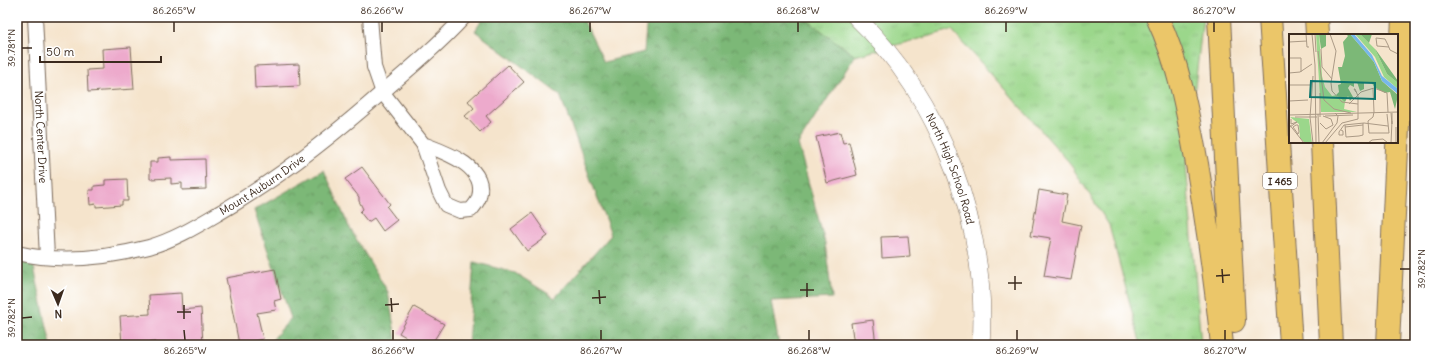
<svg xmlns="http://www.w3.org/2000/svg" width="1432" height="362" font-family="Delius,sans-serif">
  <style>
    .grass { fill: url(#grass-tufts); stroke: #6b8054 }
    .forest { fill: url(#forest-crowns); stroke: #5c714a }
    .building { fill: #edaacc }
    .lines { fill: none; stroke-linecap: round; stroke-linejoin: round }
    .minor-casing { stroke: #7c6b5b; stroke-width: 16 }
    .tertiary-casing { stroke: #7c6b5b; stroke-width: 18 }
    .motorway-casing { stroke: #7c6b5b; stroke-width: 24 }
    .minor { stroke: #fff; stroke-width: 14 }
    .tertiary { stroke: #fff; stroke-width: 17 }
    .motorway { stroke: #ebc669; stroke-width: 22 }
    .ticks { fill: none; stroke: #3b2a1e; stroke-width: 1.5 }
    .labels { text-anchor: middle; stroke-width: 3; stroke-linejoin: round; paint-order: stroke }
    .shield { fill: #fff; stroke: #766a62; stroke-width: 1 }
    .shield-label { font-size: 10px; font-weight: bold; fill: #3b2a1e }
    .street-label { font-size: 11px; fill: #3b2a1e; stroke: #fff }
    .inset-road { fill: none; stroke: #ab9a86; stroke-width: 1 }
    .view { fill: #0f766e; fill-opacity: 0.15; stroke: #0f766e; stroke-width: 2 }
    .inset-edge { fill: none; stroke: #3b2a1e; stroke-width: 2 }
    .neatline { fill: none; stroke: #3b2a1e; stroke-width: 1.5 }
    .ticks-label { font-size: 10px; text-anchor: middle; fill: #3b2a1e }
  </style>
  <defs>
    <pattern id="grass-tufts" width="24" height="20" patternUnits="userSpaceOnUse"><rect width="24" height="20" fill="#9bd78b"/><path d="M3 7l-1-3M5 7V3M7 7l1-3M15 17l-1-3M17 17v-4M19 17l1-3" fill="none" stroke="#86b978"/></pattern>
    <pattern id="forest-crowns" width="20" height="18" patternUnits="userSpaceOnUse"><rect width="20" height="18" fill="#7cb877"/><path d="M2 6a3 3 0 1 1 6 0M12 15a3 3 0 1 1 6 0" fill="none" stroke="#679661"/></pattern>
  </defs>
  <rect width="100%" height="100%" fill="#fff"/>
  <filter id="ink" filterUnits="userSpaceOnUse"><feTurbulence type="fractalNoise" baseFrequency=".025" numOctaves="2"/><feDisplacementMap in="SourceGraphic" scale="8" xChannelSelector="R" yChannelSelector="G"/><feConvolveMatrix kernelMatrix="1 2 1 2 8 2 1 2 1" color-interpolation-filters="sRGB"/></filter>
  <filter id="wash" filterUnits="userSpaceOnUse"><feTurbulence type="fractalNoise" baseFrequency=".012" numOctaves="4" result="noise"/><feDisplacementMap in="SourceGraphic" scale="16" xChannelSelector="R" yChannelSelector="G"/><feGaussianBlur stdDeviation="0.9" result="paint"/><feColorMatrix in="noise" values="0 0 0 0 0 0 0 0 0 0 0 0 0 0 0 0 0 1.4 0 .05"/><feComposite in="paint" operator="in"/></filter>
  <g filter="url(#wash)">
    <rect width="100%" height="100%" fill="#f5e4cc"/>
    <path class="grass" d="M803 17H1203L1186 165 1201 345H1141L1109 225 1069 162 952 30 855 56Z"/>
    <path class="forest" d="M484 17H582L604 62 644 52 647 17H803L855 56 798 144 825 243 832 298 771 301 779 345H468L474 262 515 273 555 298 611 235 560 95 475 31Z
      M324 170 349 227 388 292 397 345H268L291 318 254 210Z
      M17 259 33 263 51 345H17Z"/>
    <g id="blocks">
      <path class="building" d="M131 47 134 89 88 92 87 70 103 69 102 49Z
        M299 64 300 86 255 88 254 66Z
        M508 65 524 82 486 116 491 122 480 132 465 116 474 108 468 101Z
        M840 132 843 143 849 142 857 175 827 183 816 137Z
        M171 157V160L205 159 206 189 182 190V183L171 184V178L150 179V162H158V158Z
        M362 167 390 204 387 207 397 220 383 231 374 218 368 222 360 212 363 209 359 201V197L345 179Z
        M127 179 128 201H122V205L96 207V204L90 205 89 190H94V186L105 185V180Z
        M1039 190 1067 195 1062 221 1081 225 1071 280 1044 276 1051 238 1031 235Z
        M532 213 548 236 527 251 511 229Z
        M908 236 910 256 882 258 881 237Z
        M275 269 281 299 274 301 276 310 257 313 263 339 239 344 226 278Z
        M181 293 182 310 201 308 203 345H155V342L122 345 120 316 150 314 149 295Z
        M414 307 444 324 431 345H420L399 333Z
        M873 320 876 345H854L851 323Z"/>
    </g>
  </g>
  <g filter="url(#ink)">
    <use href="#blocks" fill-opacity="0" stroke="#7c6b5b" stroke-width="1"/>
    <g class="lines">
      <defs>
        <g id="minor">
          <path id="s1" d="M35 17 47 257"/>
          <path d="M370 17 374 67 383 93 423 144 439 191 446 205 460 211 471 210C474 206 478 202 479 197 488 166 444 152 423 144"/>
          <path id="s2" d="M17 253C60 263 107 258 149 247 174 240 197 226 219 213 280 178 334 135 386 89 413 66 440 43 464 17"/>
        </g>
        <g id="tertiary">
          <path id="s3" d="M856 17C941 98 989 228 981 345"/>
        </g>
        <path id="motorway" d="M1157 17C1179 63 1188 114 1197 164 1207 224 1216 284 1222 345
          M1219 17 1234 321
          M1270 17 1291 345
          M1316 17 1317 35
          M1322 142 1331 345
          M1388 345 1403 17"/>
      </defs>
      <use href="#minor" class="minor-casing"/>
      <use href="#tertiary" class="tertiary-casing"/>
      <use href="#motorway" class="motorway-casing"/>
      <use href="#minor" class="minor"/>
      <use href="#tertiary" class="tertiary"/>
      <use href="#motorway" class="motorway"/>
    </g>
  </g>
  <path class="ticks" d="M174 22V32M382 22V32M590 22V32M798 22V32M1006 22V32M1214 22V32M22 48H32M1222 269 1223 283M1400 269H1410M1015 276V290M1216 276 1230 275M807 283V297M1008 283H1022M599 290 600 304M800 290H814M391 298 392 312M592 298 606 297M184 305V319M385 305 399 304M177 312H191M22 318 32 317M184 330 185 340M393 330V340M601 330V340M809 330V340M1017 330V340M1225 330V340"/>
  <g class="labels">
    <rect class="shield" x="1263" y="173" width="34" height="16" rx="3"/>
    <g class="shield-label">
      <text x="1280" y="185">I 465</text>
    </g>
    <g class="street-label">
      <text dy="4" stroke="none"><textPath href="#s1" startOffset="120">North Center Drive</textPath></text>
      <text dy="4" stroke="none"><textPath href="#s3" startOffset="181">North High School Road</textPath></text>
      <text dy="4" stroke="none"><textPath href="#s2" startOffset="263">Mount Auburn Drive</textPath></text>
    </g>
  </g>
  <g transform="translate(1289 34)">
    <rect width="109" height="109" fill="#f5e4cc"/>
    <path d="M27 0H30L33 42 36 53 43 62 47 61 56 68 55 75 68 78H32ZM66 0H71L86 15 98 40 109 49V55L95 43 86 23ZM1 83 20 85 23 109H16L11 104 10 90Z" fill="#9bd78b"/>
    <path d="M30 0 41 1H37V12L32 15ZM57 0H61L85 28 93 47 109 61 106 75 101 58 96 59 85 53 83 49H75V55L71 57 68 48H65V53L61 51 59 54 64 63 61 67 59 62 56 68 47 61 50 58 49 51 52 50 49 33H53L56 22 54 8 59 2ZM71 0H83L80 9 87 16 109 47V49L98 40 86 15Z" fill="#7cb877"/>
    <path d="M61 0H65L83 21 93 42 109 55V60L93 47 85 28Z" fill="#76b8eb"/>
    <path class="inset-road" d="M17 0 18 13H20M23 0 26 31 27 109M26 0 27 18M41 0 47 17 42 49 43 57 53 68 69 70M0 8 18 7M100 13 88 12 87 4 96 5 99 11 101 16 109 20M32 15 33 33 43 45M29 17 35 66 45 75 62 79M0 24H12V38M0 39 11 38 23 30M0 51H21M84 54 85 78 84 83 79 87 80 99H100L98 80M31 59V83M0 67 19 66M60 70 72 58 85 54 98 59 99 78M102 79 103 90V79M29 80 30 109M0 81 109 78M36 82 64 81M6 83H28M31 89 37 95 44 91 42 85 34 82M0 90 15 109M56 91 57 103 70 102 74 101V89M1 93 8 88 2 90V85M56 93 74 91M107 93V109M52 96 54 97V101H50V98L55 91 75 89 99 92M8 101 9 100 10 98 9 91H7L4 93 9 100M24 109 21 83 24 42M33 109 48 89 49 82 46 79M36 109 53 89 69 85V62L66 55H65L67 58M79 109 83 106 94 105 99 109M102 109 103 87"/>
    <path class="view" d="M22 47 86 49V65L21 63Z"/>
    <rect width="109" height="109" class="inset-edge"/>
  </g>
  <rect width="1432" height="362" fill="none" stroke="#fff" stroke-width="44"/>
  <g transform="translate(58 304) rotate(178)" stroke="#ffffff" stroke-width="3" paint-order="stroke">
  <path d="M0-3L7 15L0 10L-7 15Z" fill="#3b2a1e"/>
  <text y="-6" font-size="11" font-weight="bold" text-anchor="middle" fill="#3b2a1e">N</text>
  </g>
  <path d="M40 56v6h121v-6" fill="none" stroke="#3b2a1e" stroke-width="2"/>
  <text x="46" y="56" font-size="12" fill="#3b2a1e" stroke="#ffffff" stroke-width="3" paint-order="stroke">50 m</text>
  <rect x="22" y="22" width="1388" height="318" class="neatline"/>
  <g class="ticks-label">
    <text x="174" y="14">86.265°W</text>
    <text x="382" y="14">86.266°W</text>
    <text x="590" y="14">86.267°W</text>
    <text x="798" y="14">86.268°W</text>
    <text x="1006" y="14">86.269°W</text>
    <text x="1214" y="14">86.270°W</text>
    <text transform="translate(11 48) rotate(-90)" y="4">39.781°N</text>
    <text transform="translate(1421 269) rotate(-90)" y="4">39.782°N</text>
    <text transform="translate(11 318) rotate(-90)" y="4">39.782°N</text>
    <text x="185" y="354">86.265°W</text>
    <text x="393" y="354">86.266°W</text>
    <text x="601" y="354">86.267°W</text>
    <text x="809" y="354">86.268°W</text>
    <text x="1017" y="354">86.269°W</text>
    <text x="1225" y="354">86.270°W</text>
  </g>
</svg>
